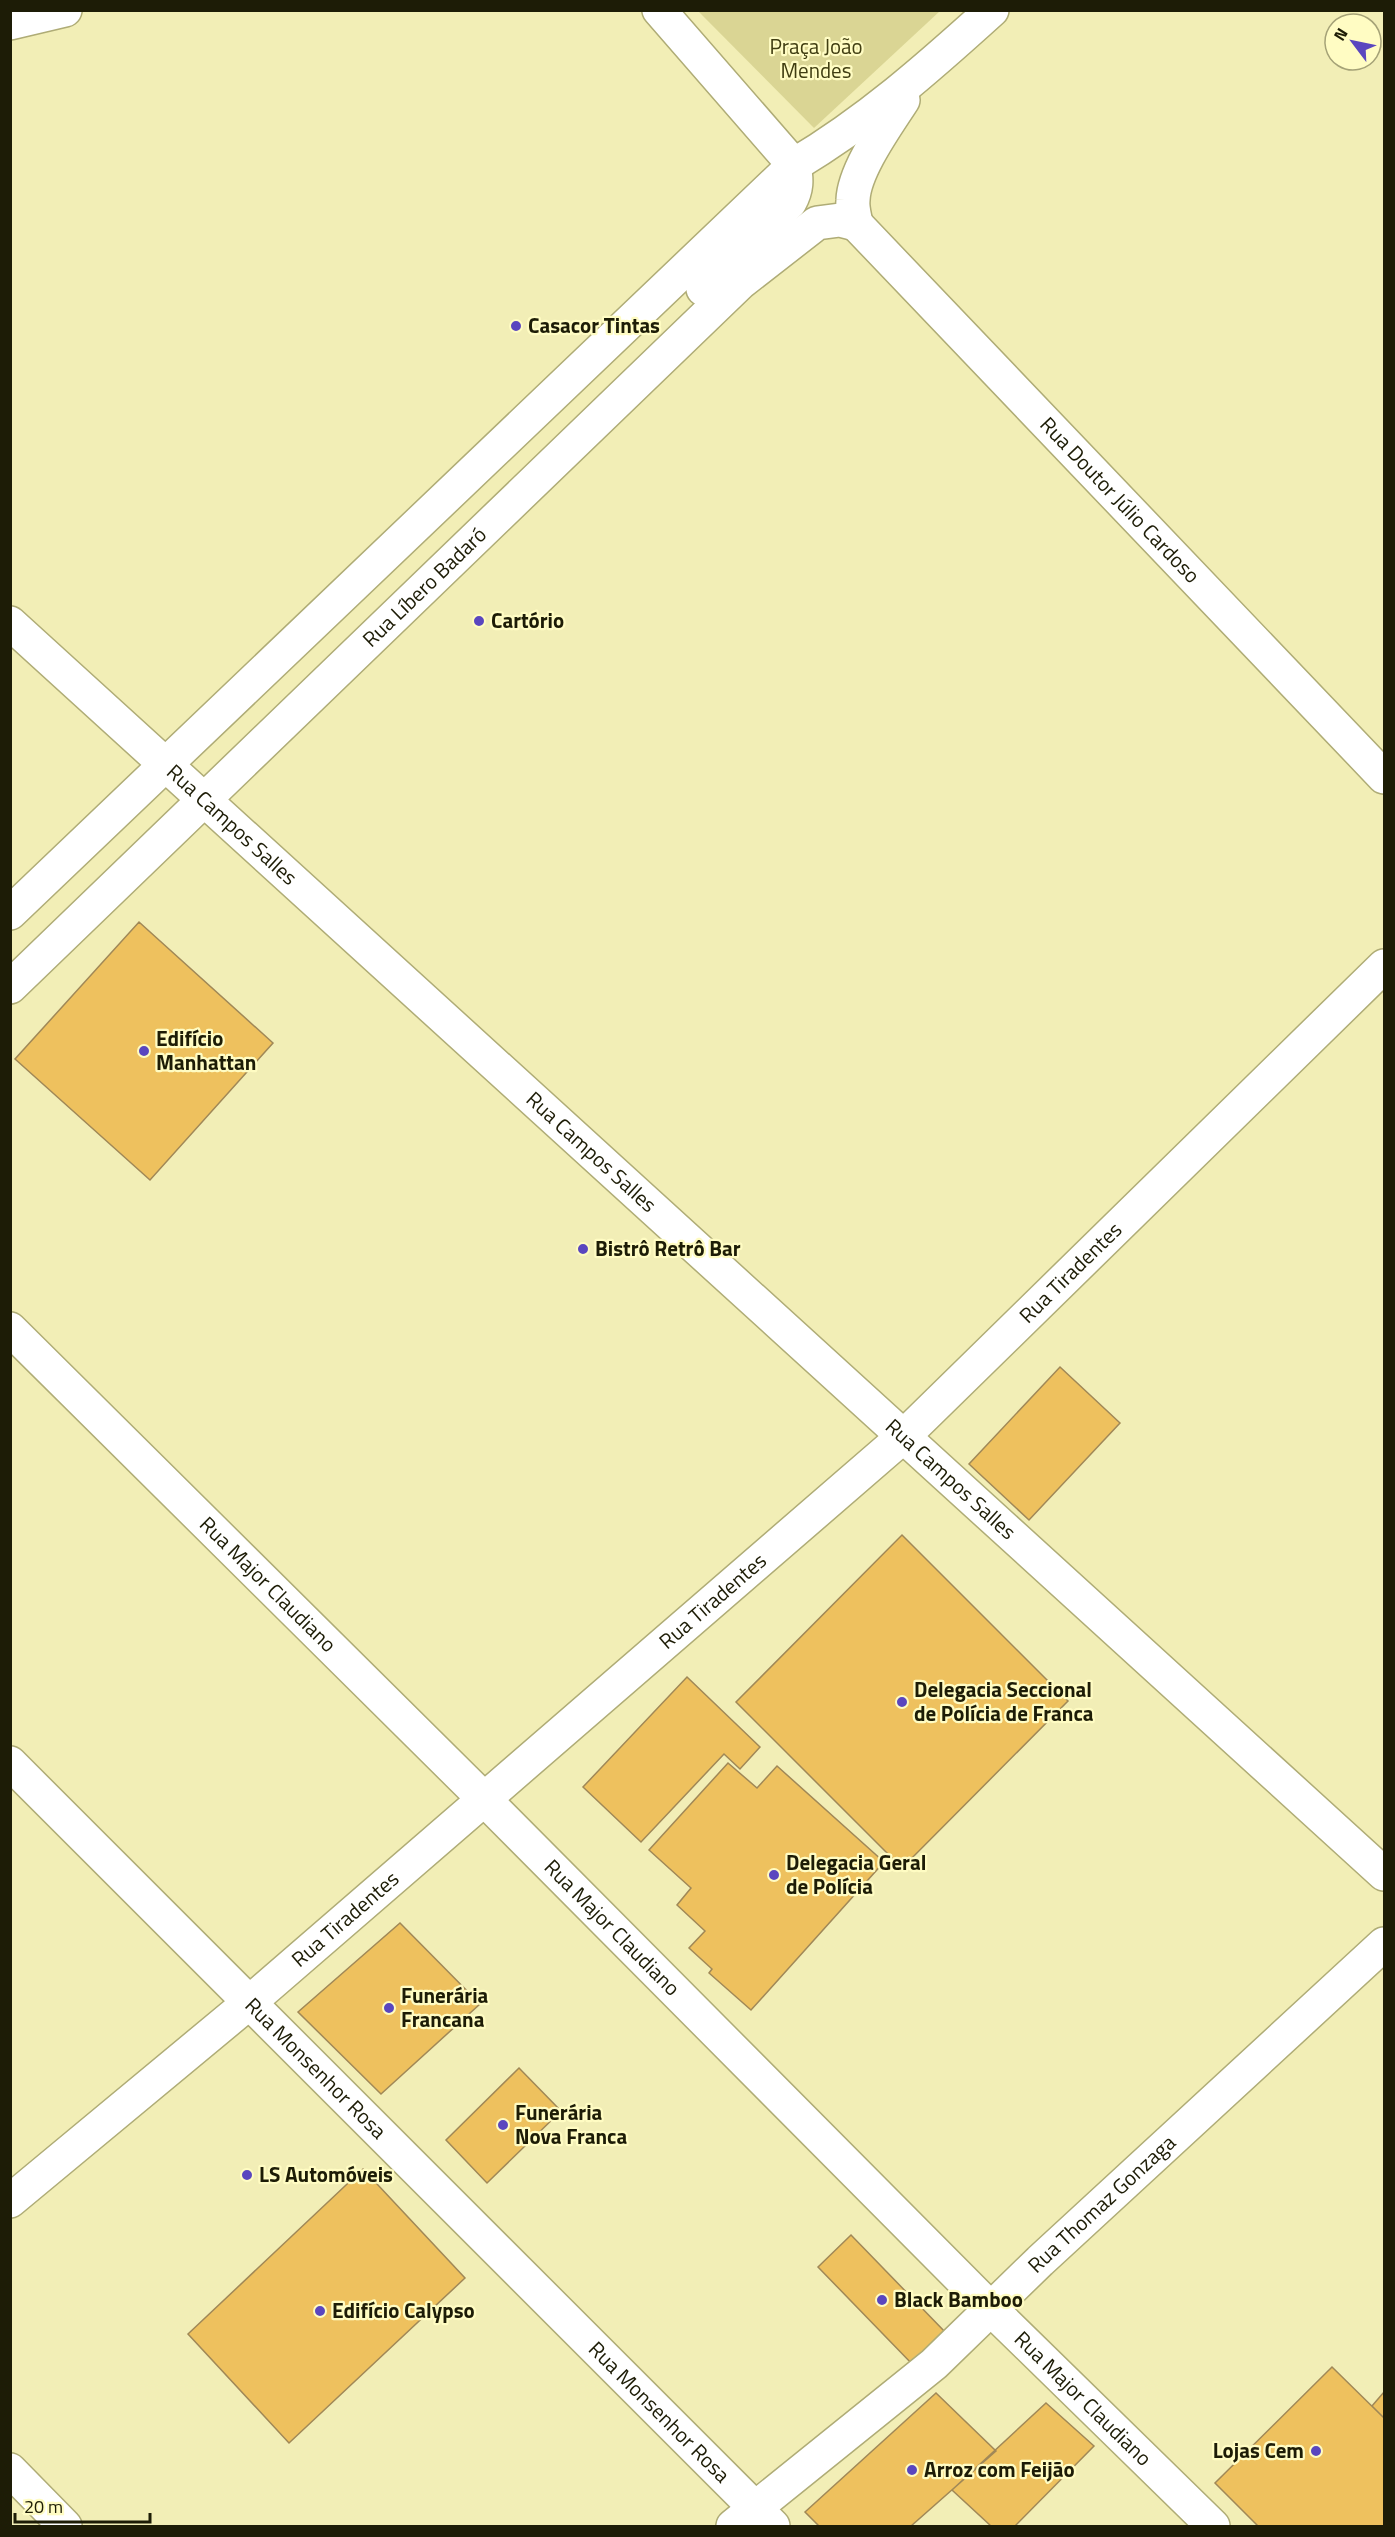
<svg xmlns="http://www.w3.org/2000/svg" width="1395" height="2537" font-family="'Titillium Web',sans-serif">
  <style>
    .green { fill: #dad594 }
    .building { fill: #eec15e; stroke: #a08857; stroke-width: 1.5 }
    .lines { fill: none; stroke-linecap: round; stroke-linejoin: round }
    .street-casing { stroke: #afac76; stroke-width: 36 }
    .secondary-casing { stroke: #afac76; stroke-width: 36 }
    .street { stroke: #fff; stroke-width: 33 }
    .secondary { stroke: #fff; stroke-width: 33 }
    .poi-dot { fill: #5a46bf; stroke: #fffcc3; stroke-width: 2 }
    .labels { text-anchor: middle; stroke-width: 4.5; stroke-linejoin: round; paint-order: stroke }
    .park-label { font-size: 21px; fill: #413e12; stroke: #fffcc3 }
    .poi-label { font-size: 21px; font-weight: bold; fill: #1d1c06; stroke: #fffcc3; text-anchor: start }
    .street-label { font-size: 21px; fill: #1d1c06; stroke: #fffcc3 }
  </style>
  <rect width="100%" height="100%" fill="#f2eeb6"/>
  <path class="green" d="M698 11H940L814 128Z"/>
  <path class="building" d="M139 922 273 1043 150 1180 15 1059Z
    M1060 1367 1120 1423 1029 1520 969 1464Z
    M902 1535 1068 1701 902 1868 736 1702Z
    M687 1677 760 1747 740 1769 724 1754 641 1842 583 1787Z
    M728 1763 757 1788 777 1766 884 1862 751 2010 709 1973 712 1969 689 1948 705 1931 677 1905 691 1888 649 1850Z
    M400 1923 480 2004 381 2094 298 2012Z
    M519 2068 561 2111 487 2183 446 2140Z
    M363 2169 465 2278 289 2443 188 2334Z
    M851 2235 947 2334 914 2366 818 2267Z
    M1332 2367 1384 2418V2526H1258L1215 2483Z
    M1384 2392V2418L1372 2406Z
    M936 2393 996 2451 911 2526H819L805 2512Z
    M1046 2403 1094 2446 1015 2526H991L952 2490Z"/>
  <g class="lines">
    <defs>
      <g id="street">
        <path d="M659 10 794 165C797 180 797 189 790 202L703 289"/>
        <path id="s1" d="M856 224 1384 777"/>
        <path d="M856 224C855 217 852 208 853 200 854 170 887 125 903 100"/>
        <path id="s2" d="M10 623 1384 1874"/>
        <path d="M10 913 794 165C868 121 928 68 992 10"/>
        <path id="s3" d="M10 987 740 283 817 223 840 220 856 224"/>
        <path id="s4" d="M10 1329 484 1799 992 2310 1213 2526"/>
        <path id="s5" d="M10 2201 251 2001 905 1435 1384 966"/>
        <path d="M10 2470 65 2526"/>
        <path id="s6" d="M733 2526 934 2364 1040 2261 1384 1944"/>
      </g>
      <g id="secondary">
        <path d="M10 23 65 10"/>
        <path id="s7" d="M10 1763 773 2526"/>
      </g>
    </defs>
    <use href="#street" class="street-casing"/>
    <use href="#secondary" class="secondary-casing"/>
    <use href="#street" class="street"/>
    <use href="#secondary" class="secondary"/>
  </g>
  <g class="poi-dot">
    <circle cx="516" cy="326" r="6"/>
    <circle cx="479" cy="621" r="6"/>
    <circle cx="144" cy="1051" r="6"/>
    <circle cx="583" cy="1249" r="6"/>
    <circle cx="902" cy="1702" r="6"/>
    <circle cx="774" cy="1875" r="6"/>
    <circle cx="389" cy="2008" r="6"/>
    <circle cx="503" cy="2125" r="6"/>
    <circle cx="247" cy="2175" r="6"/>
    <circle cx="882" cy="2300" r="6"/>
    <circle cx="320" cy="2311" r="6"/>
    <circle cx="1316" cy="2451" r="6"/>
    <circle cx="912" cy="2470" r="6"/>
  </g>
  <g class="labels">
    <g class="park-label">
      <text x="816" y="54">Praça João<tspan x="816" dy="24">Mendes</tspan></text>
    </g>
    <g class="poi-label">
      <text x="528" y="333">Casacor Tintas</text>
      <text x="491" y="628">Cartório</text>
      <text x="156" y="1046">Edifício<tspan x="156" dy="24">Manhattan</tspan></text>
      <text x="595" y="1256">Bistrô Retrô Bar</text>
      <text x="914" y="1697">Delegacia Seccional<tspan x="914" dy="24">de Polícia de Franca</tspan></text>
      <text x="786" y="1870">Delegacia Geral<tspan x="786" dy="24">de Polícia</tspan></text>
      <text x="401" y="2003">Funerária<tspan x="401" dy="24">Francana</tspan></text>
      <text x="515" y="2120">Funerária<tspan x="515" dy="24">Nova Franca</tspan></text>
      <text x="259" y="2182">LS Automóveis</text>
      <text x="894" y="2307">Black Bamboo</text>
      <text x="332" y="2318">Edifício Calypso</text>
      <text x="1304" y="2458" text-anchor="end">Lojas Cem</text>
      <text x="924" y="2477">Arroz com Feijão</text>
    </g>
    <g class="street-label">
      <text dy="7" stroke="none"><textPath href="#s1" startOffset="382">Rua Doutor Júlio Cardoso</textPath></text>
      <text dy="7" stroke="none"><textPath href="#s3" startOffset="576">Rua Líbero Badaró</textPath></text>
      <text dy="7" stroke="none"><textPath href="#s2" startOffset="300">Rua Campos Salles</textPath></text>
      <text dy="7" stroke="none"><textPath href="#s2" startOffset="786">Rua Campos Salles</textPath></text>
      <text dy="7" stroke="none"><textPath href="#s5" startOffset="1410">Rua Tiradentes</textPath></text>
      <text dy="7" stroke="none"><textPath href="#s2" startOffset="1272">Rua Campos Salles</textPath></text>
      <text dy="7" stroke="none"><textPath href="#s4" startOffset="363">Rua Major Claudiano</textPath></text>
      <text dy="7" stroke="none"><textPath href="#s5" startOffset="924">Rua Tiradentes</textPath></text>
      <text dy="7" stroke="none"><textPath href="#s5" startOffset="438">Rua Tiradentes</textPath></text>
      <text dy="7" stroke="none"><textPath href="#s4" startOffset="849">Rua Major Claudiano</textPath></text>
      <text dy="7" stroke="none"><textPath href="#s7" startOffset="432">Rua Monsenhor Rosa</textPath></text>
      <text dy="7" stroke="none"><textPath href="#s6" startOffset="490">Rua Thomaz Gonzaga</textPath></text>
      <text dy="7" stroke="none"><textPath href="#s4" startOffset="1515">Rua Major Claudiano</textPath></text>
      <text dy="7" stroke="none"><textPath href="#s7" startOffset="918">Rua Monsenhor Rosa</textPath></text>
    </g>
  </g>
  <rect width="1395" height="2537" fill="none" stroke="#1d1c06" stroke-width="24"/>
  <g transform="translate(1353 42) rotate(302)"><circle r="28" fill="#fffcc3" stroke="#a5a277" stroke-width="1.5"/>
  <path d="M0-4.5L10 22L0 15L-10 22Z" fill="#5a46bf"/>
  <text y="-9" font-size="16" font-weight="bold" text-anchor="middle" fill="#1d1c06">N</text>
  </g>
  <path d="M15 2513v9h135v-9" fill="none" stroke="#1d1c06" stroke-width="3"/>
  <text x="24" y="2513" font-size="18" fill="#1d1c06" stroke="#fffcc3" stroke-width="4.5" paint-order="stroke">20 m</text>
</svg>
